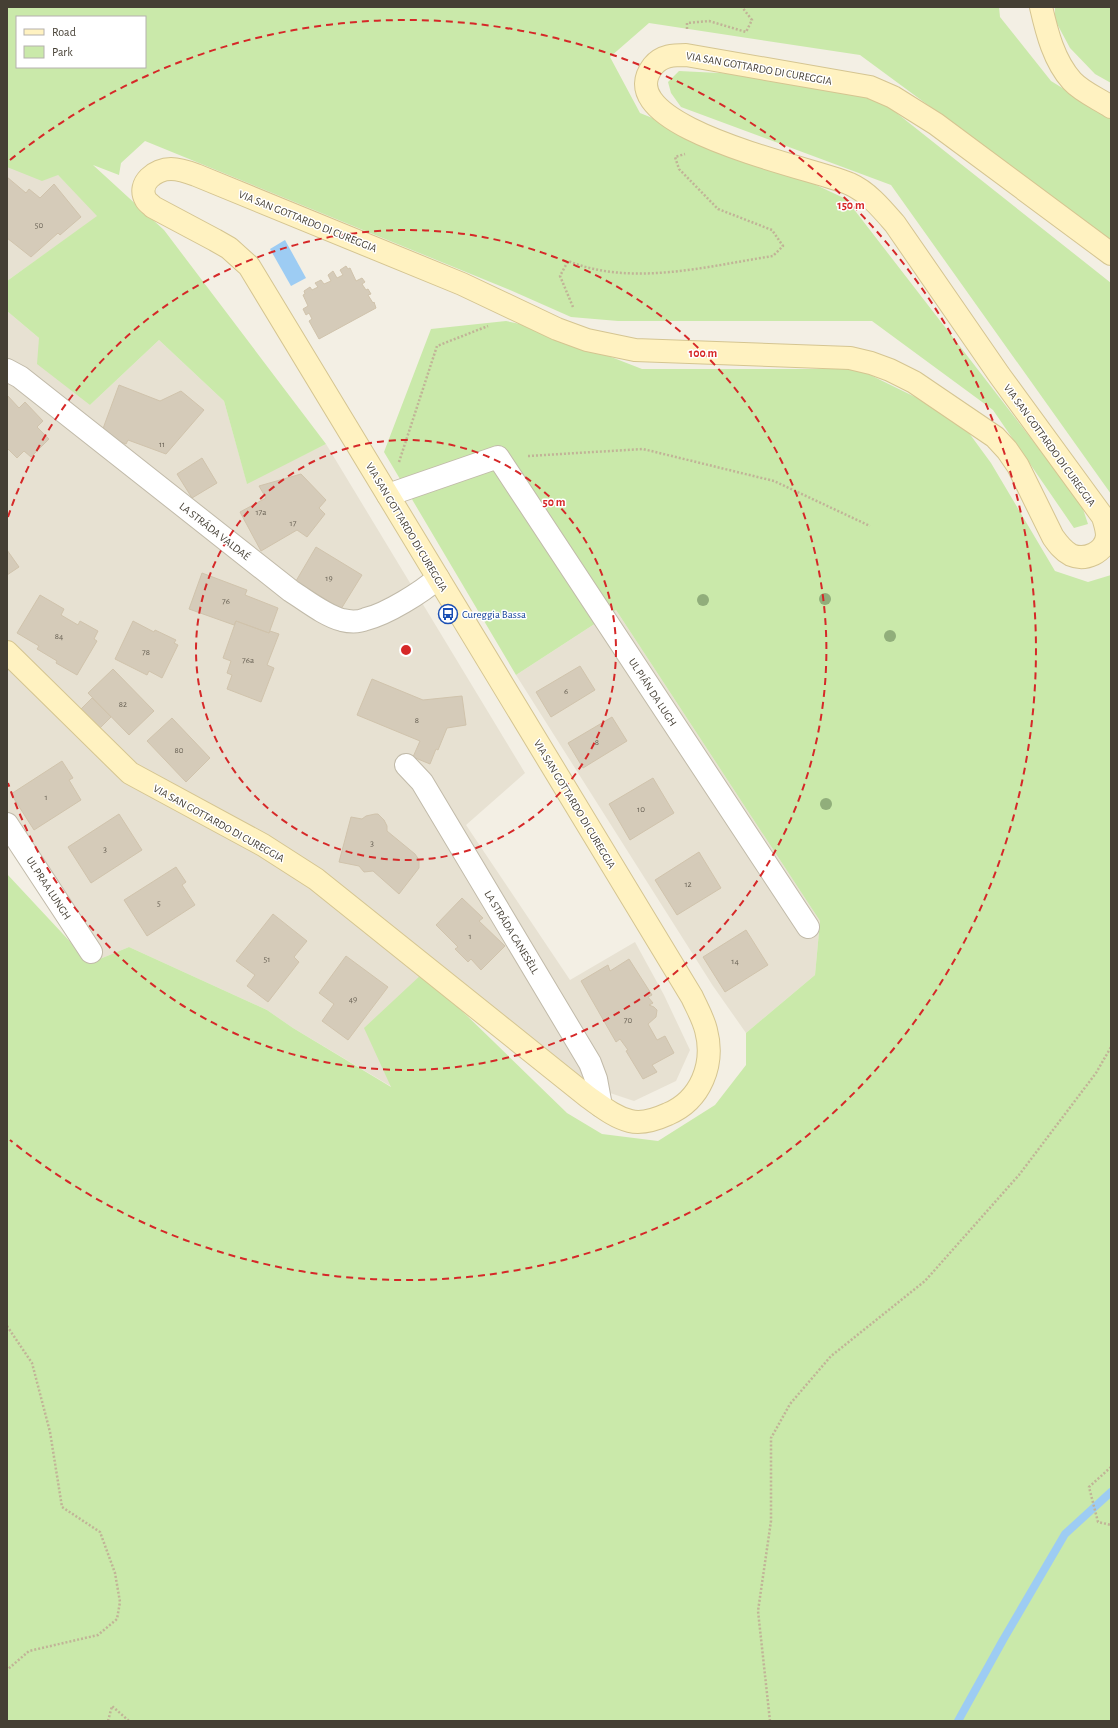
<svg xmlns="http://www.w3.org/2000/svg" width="1118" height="1728" font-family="'Alegreya Sans',sans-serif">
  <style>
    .residential { fill: #e7e1d2 }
    .green { fill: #cae9aa; fill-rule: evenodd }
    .water { fill: #9dccf3 }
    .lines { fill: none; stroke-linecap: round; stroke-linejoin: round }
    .stream { stroke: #9dccf3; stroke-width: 8 }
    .building { fill: #d5cbb9; stroke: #d0c3ac }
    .street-casing { stroke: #c1baa9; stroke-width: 24 }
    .secondary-casing { stroke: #d5c591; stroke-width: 24 }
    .path { stroke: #c1b397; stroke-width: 2.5; stroke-dasharray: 2 2; stroke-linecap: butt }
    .street { stroke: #fff; stroke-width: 22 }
    .secondary { stroke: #fff2c1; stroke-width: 22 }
    .tree { fill: #91ae7b }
    .ring { fill: none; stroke: #d62828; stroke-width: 2; stroke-dasharray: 7 5 }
    .labels { text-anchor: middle; stroke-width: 3; stroke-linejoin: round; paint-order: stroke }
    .number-label { font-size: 9px; fill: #696255 }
    .street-label { font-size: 11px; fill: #453f34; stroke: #fff }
    .transit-label { font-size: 11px; fill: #164399; stroke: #fff; text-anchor: start }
    .centre { fill: #d62828; stroke: #fff; stroke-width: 2 }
    .ring-label { font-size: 12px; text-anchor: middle; font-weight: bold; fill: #d62828; stroke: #fff; stroke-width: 3; stroke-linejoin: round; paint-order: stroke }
  </style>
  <rect width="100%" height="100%" fill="#f3efe4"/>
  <path class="residential" d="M7 164 58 175 98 216 7 281Z
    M7 311 39 338 90 405 159 340 224 401 247 483 326 444 525 773 466 825 570 980 635 942 664 995 690 1050 676 1081 634 1101 607 1092 552 1060 424 973 392 1087 293 1028 267 1010 129 947 90 963 7 835Z
    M616 610 820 921 815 975 746 1033 713 986 516 675Z"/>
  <path class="green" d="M7 7H999L1000 17 1051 81 1111 118V240L860 55 649 23 610 57 640 113 801 178 846 199 1074 494 1082 506 1088 524 1074 528 993 410 872 321H618L571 317 510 290 145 141 121 163 119 175 93 165 164 230 326 444 247 484 224 401 159 340 90 405 37 364 39 338 7 311V281L97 216 58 175 42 181 7 167ZM17 17H145V67H17Z
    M1055 7H1111V83L1095 74 1070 48 1055 20Z
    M679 71 855 80 1111 283V494L891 185 681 107 671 93 668 82Z
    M506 321 534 327 642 369H858L958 418 991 463 1055 571 1088 582 1111 575V1721H7V874L90 963 129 947 267 1010 293 1028 391 1087 364 1028 423 973 567 1113 602 1134 658 1141 715 1105 746 1065V1033L815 975 820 921 616 610 516 675 384 452 431 329Z"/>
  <path class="water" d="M285 240 306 278 291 286 270 249Z"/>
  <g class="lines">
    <path class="stream" d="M958 1721 1003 1640 1065 1534 1111 1492"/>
  </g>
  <path class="building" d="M7 177 26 193 29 189 40 198 54 184 81 217 60 235 58 233 31 257 7 238Z
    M346 266 348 269 350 268 356 281 362 278 365 282 362 284 366 290 368 289 371 294 368 295 373 303 374 302 376 308 319 339 309 321 312 319 309 313 306 315 303 309 308 306 303 295 305 294 304 291 310 287 312 290 318 287 315 283 321 280 324 284 331 281 328 275 333 271 337 278 343 275 340 270Z
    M119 385 160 401 181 391 204 410 166 454 128 440 126 444 101 434Z
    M7 395 19 408 25 402 43 421 37 427 49 439 31 457 24 451 17 458 7 448Z
    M202 458 217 483 192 498 177 474Z
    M301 474 326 500 319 508 325 514 307 537 297 530 261 551 240 512 266 498 259 486Z
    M316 547 362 575 341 609 296 581Z
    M7 550 19 567 7 575Z
    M202 573 247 590 245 595 278 608 269 633 236 621 234 625 189 609Z
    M40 595 64 609 61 615 78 625 80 621 98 631 94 639 97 641 77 675 56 663 57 661 37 649 39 646 17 633Z
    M133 621 154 632 155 630 176 640 174 643 178 645 162 678 149 671 147 675 115 659Z
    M236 621 269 633 270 631 279 634 267 665 274 668 261 702 227 689 232 675 227 673 231 661 223 658Z
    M580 666 595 690 551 717 536 692Z
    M113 669 154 711 129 735 88 693Z
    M372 679 423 700 462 696 466 725 447 728 438 750 436 749 430 764 413 757 420 741 357 715Z
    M92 698 111 717 99 729 80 710Z
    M612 717 627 741 583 768 568 743Z
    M172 718 210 758 186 782 147 741Z
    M62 761 73 778 69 780 81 800 34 830 11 794Z
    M653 778 674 813 630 840 609 804Z
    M119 814 142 850 91 883 68 847Z
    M375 814H378L384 820 387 826V831L415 854 419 860V868L399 894 373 871 364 872 359 866 339 862 351 817 362 819 366 816Z
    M699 852 721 888 677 915 655 880Z
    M176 867 186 882 182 885 195 905 147 936 124 900Z
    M462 898 483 918 479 921 505 946 481 970 471 959 468 962 455 949 458 947 436 925Z
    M273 914 307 941 294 957 299 962 268 1002 247 986 255 975 236 961Z
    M746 930 768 965 725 992 703 957Z
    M346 956 388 987 348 1040 322 1021 334 1004 319 993Z
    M629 959 652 995 648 997 653 1003 649 1005 654 1007 657 1010 656 1017 648 1024 657 1040 665 1036 674 1053 652 1065 657 1072 643 1079 626 1051 628 1050 620 1039 616 1042 581 981 608 965 610 971Z"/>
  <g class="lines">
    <defs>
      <path id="street" d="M7 370 20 377 291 591C307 601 324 615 342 620 350 622 359 622 366 619 387 614 422 592 438 578
        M388 495 498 457 808 927
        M406 765 422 782 590 1063 596 1079 601 1106
        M7 824 91 952"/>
      <path id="secondary" d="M1041 7C1047 33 1054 61 1072 81 1082 92 1099 99 1111 107
        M7 652 130 773 263 845 316 879 588 1097C601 1106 614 1117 630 1121 642 1124 657 1119 668 1114 701 1100 715 1064 706 1030 703 1018 697 1008 692 997L249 266 229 248 215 240 153 207C151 205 147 202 146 200 136 183 156 169 171 169 180 169 188 172 196 175L462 284 557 329 587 340 635 350 850 358 871 363 890 370 914 382 995 437 1007 450 1018 466 1053 537C1058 544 1063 551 1071 555 1085 561 1105 553 1107 536 1107 529 1105 524 1103 517L1000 376 895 224C882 209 868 192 850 184 819 169 605 128 653 66 662 55 674 55 686 55L870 87 893 97 936 124 1111 254"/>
    </defs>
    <use href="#street" class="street-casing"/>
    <use href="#secondary" class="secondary-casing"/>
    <path class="path" d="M687 29V23L709 21 746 32 752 20 742 7
      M573 307 560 276 568 261C632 287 708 266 773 256L783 246 772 230 718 209 679 169 675 157 685 154
      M528 456 643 449 774 481 870 526
      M399 462 437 346 488 326
      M7 1326 32 1363 50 1432 62 1507 100 1532 115 1573 120 1602 117 1619 98 1635 29 1651 7 1670
      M1111 1467 1089 1487 1098 1522 1111 1525
      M108 1721 112 1706 129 1721
      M770 1721 758 1611 771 1521V1438L790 1404 831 1356 925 1281 1019 1175 1096 1073 1111 1047"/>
    <use href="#street" class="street"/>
    <use href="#secondary" class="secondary"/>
  </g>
  <g class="tree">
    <circle cx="825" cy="599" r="6"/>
    <circle cx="703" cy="600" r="6"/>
    <circle cx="890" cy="636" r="6"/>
    <circle cx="826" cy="804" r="6"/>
  </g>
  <g class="ring">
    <circle cx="406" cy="650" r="210"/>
    <path d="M8 517A420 420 0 1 1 8 783"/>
    <path d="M10 160A630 630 0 1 1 10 1140"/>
  </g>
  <defs>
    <symbol id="bus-ring" viewBox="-11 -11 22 22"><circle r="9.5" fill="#fff" stroke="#1a4fb4" stroke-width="1.5"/><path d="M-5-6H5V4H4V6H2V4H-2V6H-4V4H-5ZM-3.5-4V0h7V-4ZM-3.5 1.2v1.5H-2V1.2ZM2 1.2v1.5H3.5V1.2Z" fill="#1a4fb4"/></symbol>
  </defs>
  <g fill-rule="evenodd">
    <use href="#bus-ring" x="437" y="603" width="22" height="22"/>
  </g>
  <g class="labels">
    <g class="number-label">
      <text x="39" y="228">50</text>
      <text x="162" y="447">11</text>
      <text x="261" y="515">17a</text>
      <text x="293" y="526">17</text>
      <text x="329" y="581">19</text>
      <text x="226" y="604">76</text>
      <text x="59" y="639">84</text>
      <text x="146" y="655">78</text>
      <text x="248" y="663">76a</text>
      <text x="566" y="694">6</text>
      <text x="123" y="707">82</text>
      <text x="417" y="723">8</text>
      <text x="597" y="745">8</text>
      <text x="179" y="753">80</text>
      <text x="46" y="800">1</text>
      <text x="641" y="812">10</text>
      <text x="372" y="846">3</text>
      <text x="105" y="852">3</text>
      <text x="688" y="887">12</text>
      <text x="159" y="906">5</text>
      <text x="470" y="939">1</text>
      <text x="267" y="962">51</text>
      <text x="735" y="964">14</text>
      <text x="353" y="1002">49</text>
      <text x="628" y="1023">70</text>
    </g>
    <g class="street-label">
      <text transform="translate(759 68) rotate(10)" y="4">VIA SAN GOTTARDO DI CUREGGIA</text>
      <text transform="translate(308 221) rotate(22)" y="4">VIA SAN GOTTARDO DI CUREGGIA</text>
      <text transform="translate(1050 445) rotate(54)" y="4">VIA SAN GOTTARDO DI CUREGGIA</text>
      <text transform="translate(407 527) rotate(59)" y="4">VIA SAN GOTTARDO DI CUREGGIA</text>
      <text transform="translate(215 531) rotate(38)" y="4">LA STRÁDA VALDAÉ</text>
      <text transform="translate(653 692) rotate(57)" y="4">UL PIÁN DA LUGH</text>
      <text transform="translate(575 804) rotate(59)" y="4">VIA SAN GOTTARDO DI CUREGGIA</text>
      <text transform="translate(219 823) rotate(29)" y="4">VIA SAN GOTTARDO DI CUREGGIA</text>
      <text transform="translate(49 888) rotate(57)" y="4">UL PRAA LUNGH</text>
      <text transform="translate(512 932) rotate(59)" y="4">LA STRÁDA CANESÈLL</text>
    </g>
    <g class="transit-label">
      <text x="462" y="618">Cureggia Bassa</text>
    </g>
  </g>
  <circle cx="406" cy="650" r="6" class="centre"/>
  <g class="ring-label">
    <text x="851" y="209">150 m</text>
    <text x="703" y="357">100 m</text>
    <text x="554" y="506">50 m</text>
  </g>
  <rect width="1118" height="1728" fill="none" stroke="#453f34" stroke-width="16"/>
  <rect x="16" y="16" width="130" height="52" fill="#ffffff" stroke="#b5b2ae"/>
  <rect x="24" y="29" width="20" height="6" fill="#fff2c1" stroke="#b5b2ae"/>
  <text x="52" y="36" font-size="12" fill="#453f34">Road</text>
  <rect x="24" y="46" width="20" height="12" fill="#cae9aa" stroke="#b5b2ae"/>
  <text x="52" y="56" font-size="12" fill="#453f34">Park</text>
</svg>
